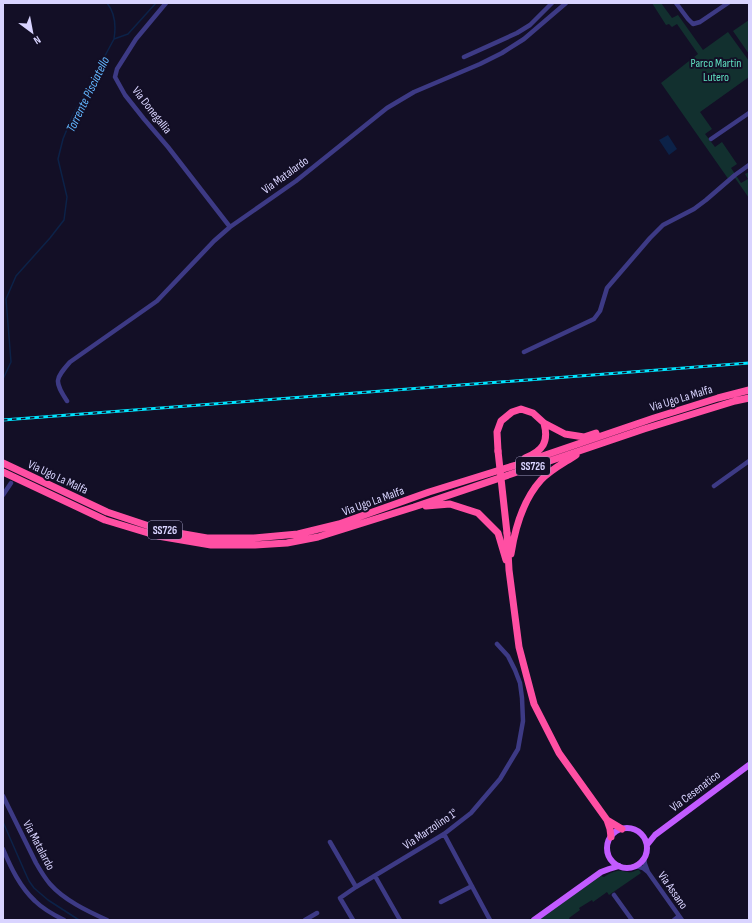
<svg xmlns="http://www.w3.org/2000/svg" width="752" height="923" font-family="'Sofia Sans Condensed',sans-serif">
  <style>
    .green { fill: #12302f }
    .water { fill: #0c2248 }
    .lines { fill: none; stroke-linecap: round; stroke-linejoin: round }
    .stream { stroke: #0c2248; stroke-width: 1.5 }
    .minor { stroke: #3d3a85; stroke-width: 4.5 }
    .major { stroke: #c25bff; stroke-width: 6 }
    .highway { stroke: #ff4fa3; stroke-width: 7 }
    .rail-casing { stroke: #00e5ff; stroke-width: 3 }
    .rail { stroke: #130f26; stroke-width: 1.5; stroke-dasharray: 4.5; stroke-linecap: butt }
    .highway-bridge { stroke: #ff4fa3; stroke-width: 7 }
    .labels { text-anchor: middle; stroke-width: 4; stroke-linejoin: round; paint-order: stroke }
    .shield { fill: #130f26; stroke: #9e99be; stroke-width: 1 }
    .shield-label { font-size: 11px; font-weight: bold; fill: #d9d4ff }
    .park-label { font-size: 12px; fill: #5fe0c0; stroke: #130f26 }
    .street-label { font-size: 12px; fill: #d9d4ff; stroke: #130f26 }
    .water-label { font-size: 13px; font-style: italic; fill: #62b6ff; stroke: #130f26 }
  </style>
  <rect width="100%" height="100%" fill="#130f26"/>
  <path class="green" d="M652 3H661L672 18 678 15 703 50 728 32 749 61V77L700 112 712 129 705 134 715 147 722 142 737 164 731 168 741 183 748 179 745 174 749 172V198L735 178 729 180 661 83 698 54 677 24 672 27 669 24 666 25Z
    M749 20V54L733 31Z
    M637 870H639L641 873 609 895 607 892 593 902 592 900 579 908 580 910 569 918 570 920H537L601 876 604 877C608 874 612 872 617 871 626 870 628 875 637 870Z"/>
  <path class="water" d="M668 135 677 149 669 155 659 140Z"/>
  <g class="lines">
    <path class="stream" d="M114 39 128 34 156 3
      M3 379 11 362 6 299 16 276 50 238 64 220 67 197 58 159 63 139 72 117 114 39C116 27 115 13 107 3
      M3 822 24 870 29 881 34 888 48 900 79 920"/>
    <path class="minor" d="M166 3 136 39 117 69 115 77 125 95 144 119 168 147 230 227
      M676 3 688 19 693 24 700 22 728 3
      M464 57 517 33 530 25 552 3
      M711 139 749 113
      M524 352 594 319 600 311 607 288 650 238 663 225 694 209 706 200 735 175 749 165
      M67 401C54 381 55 379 70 362L157 301 214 241 230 227 296 181 387 108 414 92 480 64 502 53 524 39 566 3
      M714 486 749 461
      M3 495 11 483
      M3 796 36 863C40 870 44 877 50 884 64 900 87 911 107 920
      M444 834 490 920
      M330 842 356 887
      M3 849C11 868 20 887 35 901 43 909 54 915 64 920
      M644 858 645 864 648 872 682 920
      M636 866 643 868 648 872
      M375 876 400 920
      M614 895 632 920
      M441 902 472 886
      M305 920 317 913
      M353 920 340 898 356 887 444 834 471 813 500 779 518 749 523 721 522 698 520 683 515 670 508 656 497 644
      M674 920 679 916"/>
    <path class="major" d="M607 848a20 20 0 1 1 40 0a20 20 0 1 1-40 0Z
      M647 845 655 835 749 765
      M534 920 601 872 609 869 619 866"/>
    <path class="highway" d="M498 451 497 432 501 421 512 412 521 409 533 413 544 423 565 434 584 437 596 433
      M525 458C543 451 549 442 544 423
      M3 463 107 512 161 530 207 538H254L298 534 339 524 429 492 516 465 654 418 718 398 749 390
      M3 472 105 520 158 536 211 545H255L287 543 318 537 414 507 644 429 735 401 749 398
      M426 506 450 504 478 513 498 533 506 560
      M507 533 509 570 519 647 534 704 559 753 607 820 610 829 611 837
      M511 554C515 528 523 500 541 480 550 470 564 463 576 455
      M607 820 622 829"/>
    <defs>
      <path id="rail" d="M3 420 749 363"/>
    </defs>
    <use href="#rail" class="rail-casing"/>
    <use href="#rail" class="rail"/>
    <path class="highway-bridge" d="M498 451 507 533"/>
  </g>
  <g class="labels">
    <g class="shield">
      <rect x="516" y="457" width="34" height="18" rx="3"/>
      <rect x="148" y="521" width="34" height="18" rx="3"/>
    </g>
    <g class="shield-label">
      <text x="533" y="470">SS726</text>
      <text x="165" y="534">SS726</text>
    </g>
    <g class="park-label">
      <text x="716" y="67">Parco Martin<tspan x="716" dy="14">Lutero</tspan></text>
    </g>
    <g class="street-label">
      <text transform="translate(152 110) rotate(52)" y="4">Via Donegallia</text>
      <text transform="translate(285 175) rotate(-36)" y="4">Via Matalardo</text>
      <text transform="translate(681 398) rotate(-17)" y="4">Via Ugo La Malfa</text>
      <text transform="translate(58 477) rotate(25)" y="4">Via Ugo La Malfa</text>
      <text transform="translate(373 501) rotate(-20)" y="4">Via Ugo La Malfa</text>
      <text transform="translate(695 791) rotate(-37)" y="4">Via Cesenatico</text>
      <text transform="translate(430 829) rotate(-34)" y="4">Via Marzolino 1°</text>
      <text transform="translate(39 845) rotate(62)" y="4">Via Matalardo</text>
      <text transform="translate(673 890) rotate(55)" y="4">Via Assano</text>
    </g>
    <g class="water-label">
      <text transform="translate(87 94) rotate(-64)" y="5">Torrente Pisciatello</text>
    </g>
  </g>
  <rect width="752" height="923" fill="none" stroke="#d9d4ff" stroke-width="8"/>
  <g transform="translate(32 32) rotate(148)" stroke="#130f26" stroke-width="3" paint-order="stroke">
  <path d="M0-3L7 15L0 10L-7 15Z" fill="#d9d4ff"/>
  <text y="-6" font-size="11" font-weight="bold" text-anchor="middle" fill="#d9d4ff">N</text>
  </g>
</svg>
